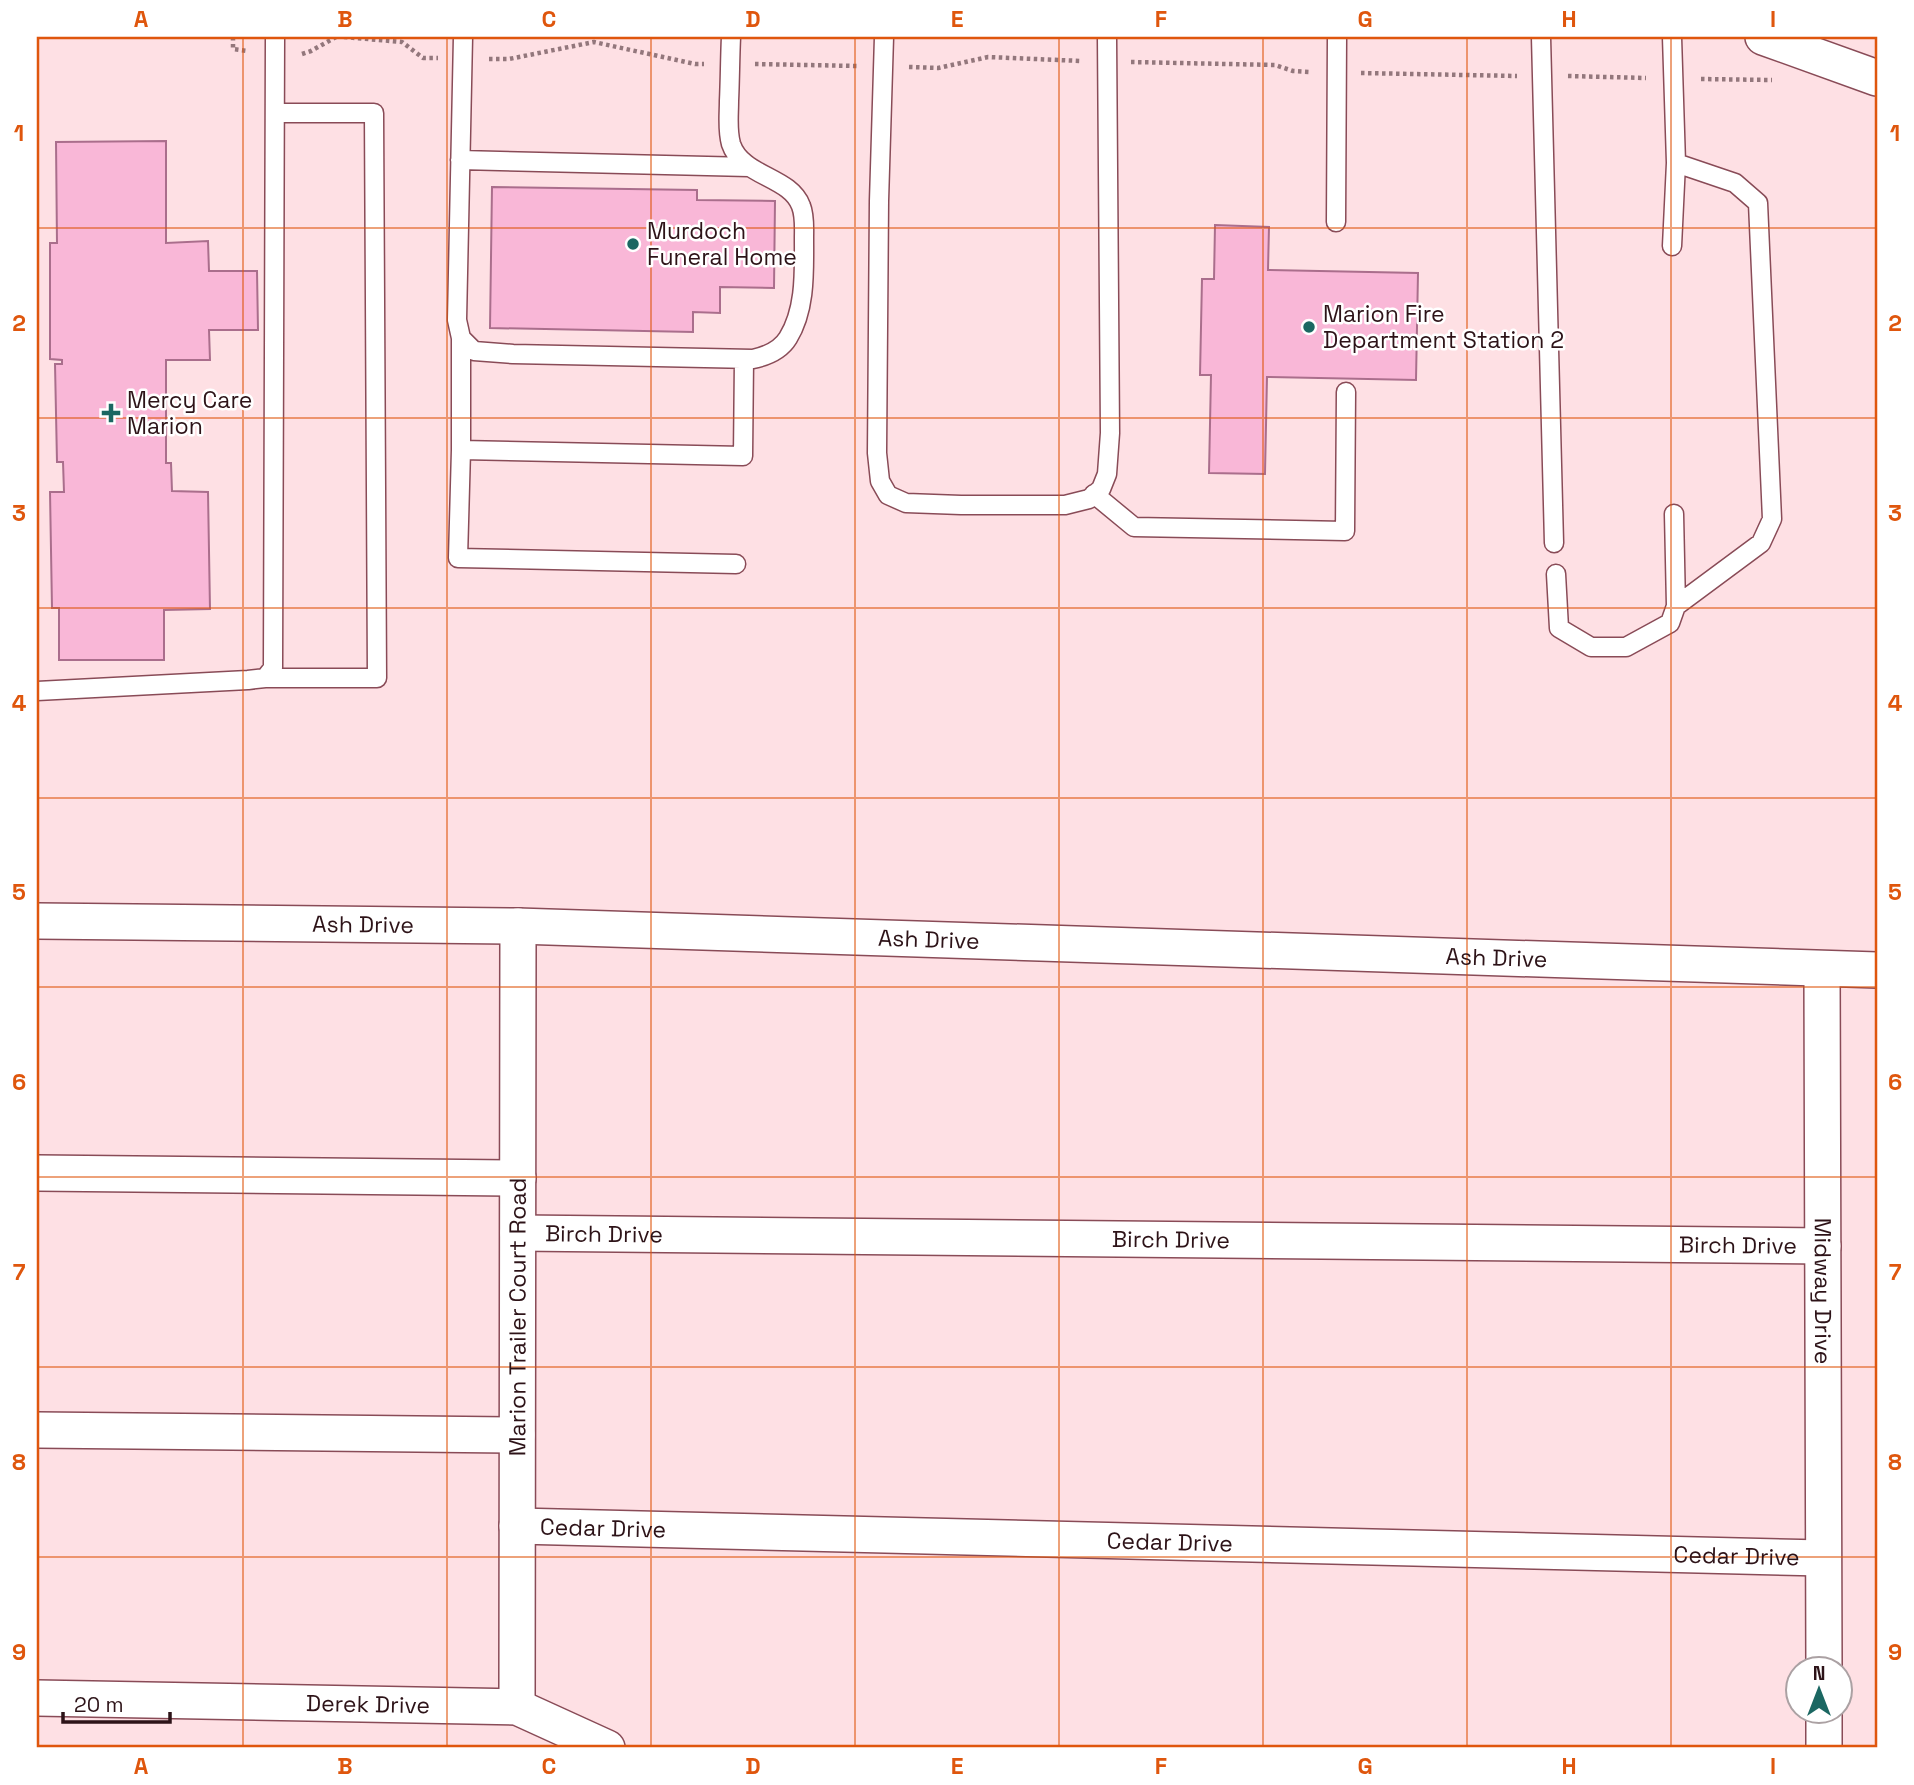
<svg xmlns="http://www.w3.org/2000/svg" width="1914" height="1785" font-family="'Space Grotesk',sans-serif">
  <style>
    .building { fill: #f9b7d7; stroke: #aa6e8c; stroke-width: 2 }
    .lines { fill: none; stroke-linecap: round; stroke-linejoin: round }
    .service-casing { stroke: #894b57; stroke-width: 21 }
    .minor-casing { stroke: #894b57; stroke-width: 38 }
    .path { stroke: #93777c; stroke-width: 4.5; stroke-dasharray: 3.5 3.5; stroke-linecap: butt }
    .service { stroke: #fff; stroke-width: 18 }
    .minor { stroke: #fff; stroke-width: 35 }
    .grid { fill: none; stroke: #df560d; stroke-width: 2; stroke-opacity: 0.55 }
    .poi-dot { fill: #1b6762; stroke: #fff; stroke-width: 2.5 }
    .labels { text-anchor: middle; stroke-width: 5; stroke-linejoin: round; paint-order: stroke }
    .poi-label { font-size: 23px; fill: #2d1318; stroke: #fff; text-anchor: start }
    .street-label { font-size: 23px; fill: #2d1318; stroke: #fff }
    .neatline { fill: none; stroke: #df560d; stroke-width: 2.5 }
    .grid-label { font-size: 23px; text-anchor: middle; font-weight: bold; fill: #df560d }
  </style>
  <rect width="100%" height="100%" fill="#fee0e4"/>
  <path class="building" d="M166 141V243L208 241 209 271H257L258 330H209L210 360H166V463H171L172 491 208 492 210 609 164 610V660H59V608H52L50 492H64L63 462H57L55 364H62V360L50 359V243H57L56 142Z
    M492 187 697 190V200L775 201 774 288 720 287V313L693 312V332L490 328Z
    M1215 225 1269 227 1268 270 1418 273 1416 380 1267 377 1265 474 1209 473 1211 375H1200L1202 279H1214Z"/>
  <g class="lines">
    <defs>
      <path id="service" d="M463 37 457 320 461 338 474 351 513 354 753 359C767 356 780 351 788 338 806 309 804 271 804 238 804 228 805 216 801 206 790 176 742 177 731 144 727 130 729 115 729 101 730 80 730 58 731 37
        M884 37 879 201 877 453 880 481 888 495 906 503 961 505H1065L1089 499 1101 489 1107 474 1110 433 1107 37
        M1541 37 1554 543
        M460 160 749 167
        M1676 163 1735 183 1758 203 1772 519 1761 543 1676 606
        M1336 222 1337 37
        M1672 246 1676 163 1672 37
        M461 338V450L743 456 744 359
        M461 450 458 558 736 564
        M1094 494 1134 527 1345 531 1346 392
        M1556 574 1559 628 1591 647H1626L1670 623 1676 606 1674 514
        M265 678H377L374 113H275
        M37 691 248 680 265 678 273 668 275 37"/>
      <g id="minor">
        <path d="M1763 37 1877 78"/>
        <path id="s1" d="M37 921 518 926 1877 970"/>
        <path id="s2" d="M1822 969 1824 1670"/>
        <path d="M37 1173 518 1178"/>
        <path id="s3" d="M518 1233 1823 1246"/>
        <path d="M37 1430 517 1435"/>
        <path id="s4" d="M517 1526 1823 1558"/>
        <path id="s5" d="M37 1698 517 1707 607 1748"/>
        <path id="s6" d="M517 1707 518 926"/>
        <path d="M1824 1712V1748"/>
      </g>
    </defs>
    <use href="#service" class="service-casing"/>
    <use href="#minor" class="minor-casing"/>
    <path class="path" d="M233 37V49L248 51
      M344 37 402 42 423 58H438
      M302 54 311 51 336 37
      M489 59H509L594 42 695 64H704
      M1131 62 1275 65 1293 71 1310 72
      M755 64 858 66
      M909 67 938 68 988 57 1081 61
      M1361 73 1517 76
      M1568 76 1646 78
      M1701 79 1772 80"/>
    <use href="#service" class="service"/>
    <use href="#minor" class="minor"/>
  </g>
  <path class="grid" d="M243 37V1748M447 37V1748M651 37V1748M855 37V1748M1059 37V1748M1263 37V1748M1467 37V1748M1671 37V1748M37 228H1877M37 418H1877M37 608H1877M37 798H1877M37 987H1877M37 1177H1877M37 1367H1877M37 1557H1877"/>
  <g class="poi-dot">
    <circle cx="633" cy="244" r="7"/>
    <circle cx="1309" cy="327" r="7"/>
    <path d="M107.5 402.5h7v7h7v7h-7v7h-7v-7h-7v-7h7z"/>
  </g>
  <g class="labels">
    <g class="poi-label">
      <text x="647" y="239">Murdoch<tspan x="647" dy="26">Funeral Home</tspan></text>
      <text x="1323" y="322">Marion Fire<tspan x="1323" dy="26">Department Station 2</tspan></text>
      <text x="127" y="408">Mercy Care<tspan x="127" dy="26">Marion</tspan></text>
    </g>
    <g class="street-label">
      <text dy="8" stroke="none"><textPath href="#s1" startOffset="326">Ash Drive</textPath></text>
      <text dy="8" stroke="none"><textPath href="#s1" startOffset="892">Ash Drive</textPath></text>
      <text dy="8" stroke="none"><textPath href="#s1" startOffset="1460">Ash Drive</textPath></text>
      <text dy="8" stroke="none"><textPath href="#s3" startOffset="86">Birch Drive</textPath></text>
      <text dy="8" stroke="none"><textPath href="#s3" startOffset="653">Birch Drive</textPath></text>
      <text dy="8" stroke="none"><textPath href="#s3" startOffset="1220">Birch Drive</textPath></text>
      <text dy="8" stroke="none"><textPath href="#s2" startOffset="322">Midway Drive</textPath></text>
      <text dy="8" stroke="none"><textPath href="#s6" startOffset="390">Marion Trailer Court Road</textPath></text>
      <text dy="8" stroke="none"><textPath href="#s4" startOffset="86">Cedar Drive</textPath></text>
      <text dy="8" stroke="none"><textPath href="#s4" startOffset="653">Cedar Drive</textPath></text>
      <text dy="8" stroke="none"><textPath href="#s4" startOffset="1220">Cedar Drive</textPath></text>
      <text dy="8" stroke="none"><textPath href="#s5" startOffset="331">Derek Drive</textPath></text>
    </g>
  </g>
  <rect width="1914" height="1785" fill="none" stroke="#ffffff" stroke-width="77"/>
  <g transform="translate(1819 1690)"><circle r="33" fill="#ffffff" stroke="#aba1a3" stroke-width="2"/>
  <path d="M0-5L12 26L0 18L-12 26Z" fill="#1b6762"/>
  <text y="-10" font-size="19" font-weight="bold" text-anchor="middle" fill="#2d1318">N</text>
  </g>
  <path d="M63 1712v10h107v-10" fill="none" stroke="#2d1318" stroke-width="3.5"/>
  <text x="74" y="1712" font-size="21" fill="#2d1318" stroke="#ffffff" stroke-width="5" paint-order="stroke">20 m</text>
  <rect x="38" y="38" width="1838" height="1708" class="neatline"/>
  <g class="grid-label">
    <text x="141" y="27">A</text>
    <text x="345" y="27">B</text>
    <text x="549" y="27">C</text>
    <text x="753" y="27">D</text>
    <text x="957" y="27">E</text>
    <text x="1161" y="27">F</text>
    <text x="1365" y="27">G</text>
    <text x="1569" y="27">H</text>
    <text x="1773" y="27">I</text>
    <text x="19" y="141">1</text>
    <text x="1895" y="141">1</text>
    <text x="19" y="331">2</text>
    <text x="1895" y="331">2</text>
    <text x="19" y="521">3</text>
    <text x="1895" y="521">3</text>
    <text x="19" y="711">4</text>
    <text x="1895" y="711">4</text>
    <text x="19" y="900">5</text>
    <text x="1895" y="900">5</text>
    <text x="19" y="1090">6</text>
    <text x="1895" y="1090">6</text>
    <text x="19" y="1280">7</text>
    <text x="1895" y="1280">7</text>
    <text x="19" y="1470">8</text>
    <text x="1895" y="1470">8</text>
    <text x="19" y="1660">9</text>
    <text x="1895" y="1660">9</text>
    <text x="141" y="1774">A</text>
    <text x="345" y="1774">B</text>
    <text x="549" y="1774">C</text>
    <text x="753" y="1774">D</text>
    <text x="957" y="1774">E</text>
    <text x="1161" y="1774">F</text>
    <text x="1365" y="1774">G</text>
    <text x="1569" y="1774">H</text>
    <text x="1773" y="1774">I</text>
  </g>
</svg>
